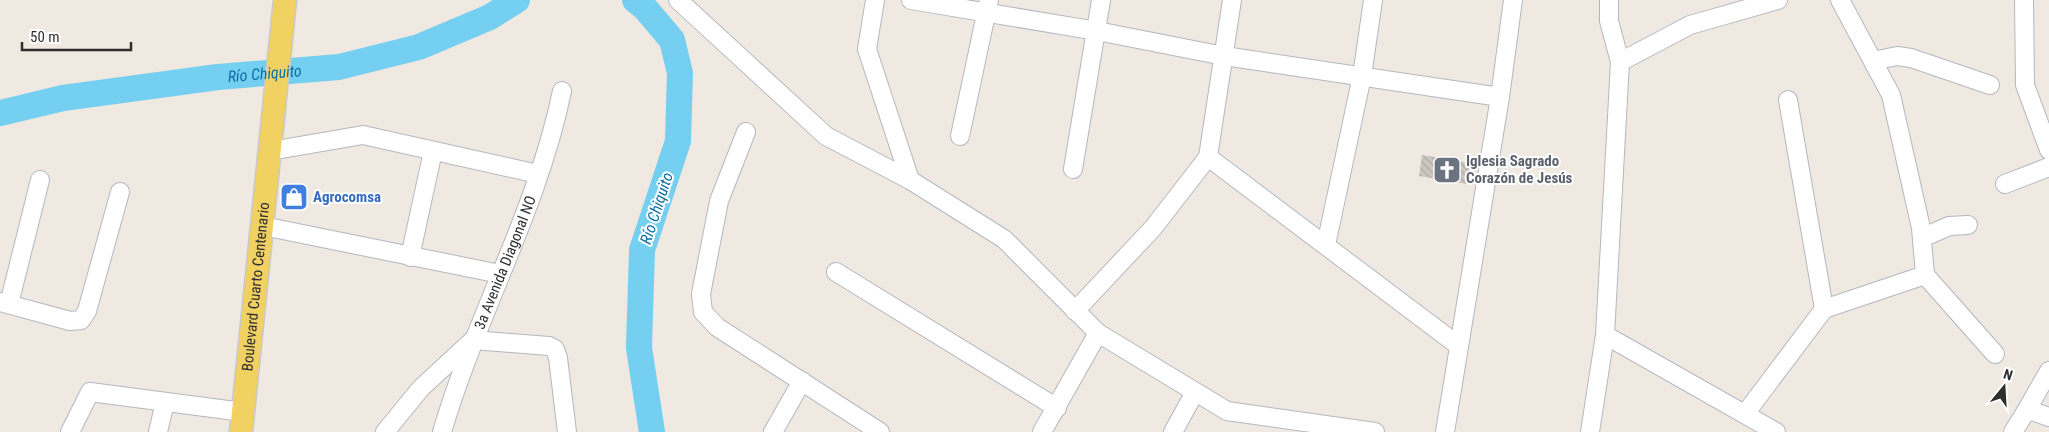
<svg xmlns="http://www.w3.org/2000/svg" width="2049" height="432" font-family="'Roboto Condensed',sans-serif">
  <style>
    .lines { fill: none; stroke-linecap: round; stroke-linejoin: round }
    .river { stroke: #75cff0; stroke-width: 26 }
    .building { fill: url(#building-back-hatch) }
    .minor-casing { stroke: #b4b7c1; stroke-width: 20 }
    .major-casing { stroke: #c9c9c9; stroke-width: 25 }
    .minor { stroke: #fff; stroke-width: 18 }
    .major { stroke: #f2d163; stroke-width: 22 }
    .labels { text-anchor: middle; stroke-width: 4; stroke-linejoin: round; paint-order: stroke }
    .worship-label { font-size: 15px; font-weight: bold; fill: #5b616d; stroke: #fff; text-anchor: start }
    .shop-label { font-size: 15px; font-weight: bold; fill: #366cbe; stroke: #fff; text-anchor: start }
    .street-label { font-size: 15px; fill: #2e2e2e; stroke: #fff }
    .water-label { font-size: 16px; font-style: italic; fill: #0d6fa3; stroke: #fff }
  </style>
  <defs>
    <pattern id="building-back-hatch" width="6" height="6" patternUnits="userSpaceOnUse" patternTransform="scale(1.25)"><rect width="6" height="6" fill="#cbc7bf"/><path d="M-1 5l2 2M0 0l6 6M5-1l2 2" fill="none" stroke="#afaba4"/></pattern>
  </defs>
  <rect width="100%" height="100%" fill="#efe9e1"/>
  <g class="lines">
    <g class="river">
      <path d="M635 0 645 8 672 40 680 73 678 141 642 250 639 348 652 432"/>
      <path id="s1" d="M0 113 63 98 218 77 339 67 419 47 490 17 517 0"/>
    </g>
  </g>
  <path class="building" d="M1422 155 1476 164 1473 185 1419 176Z"/>
  <g class="lines">
    <defs>
      <g id="minor">
        <path d="M678 0 826 136 910 180 1004 239 1098 333 1227 411 1375 432"/>
        <path d="M875 0 867 49 910 180"/>
        <path d="M911 0 1097 31 1224 56 1500 97"/>
        <path d="M1232 0 1208 157 1459 346"/>
        <path d="M1840 0 1891 95 1921 228 1925 275 1995 354"/>
        <path d="M2024 0 2025 85 2049 150"/>
        <path d="M1873 61 1897 56 1911 58 1990 85"/>
        <path d="M1620 62 1690 25 1778 0"/>
        <path d="M1788 100 1824 309"/>
        <path d="M746 132 719 201 701 294 703 312 717 327 880 432"/>
        <path d="M960 136 989 0"/>
        <path d="M270 151 363 135 538 174"/>
        <path d="M1073 169 1101 0"/>
        <path d="M2005 184 2049 167"/>
        <path d="M263 226 500 274"/>
        <path d="M1922 238 1949 226 1968 225"/>
        <path d="M1326 245 1362 76 1373 0"/>
        <path d="M410 257 433 151"/>
        <path d="M836 272 1057 408"/>
        <path d="M0 302 70 321 81 320 87 311 120 192"/>
        <path d="M9 304 40 180"/>
        <path d="M1075 311 1153 228 1208 157"/>
        <path d="M1605 335 1776 432"/>
        <path d="M2025 413 2049 371"/>
        <path d="M1745 414 1824 309 1925 275"/>
        <path d="M70 432 90 392 243 412"/>
        <path d="M158 432 165 402"/>
        <path d="M385 432 421 388 473 340 549 346 555 349 558 358 567 432"/>
        <path id="s2" d="M442 432C476 316 538 209 562 91"/>
        <path d="M773 432 802 381"/>
        <path d="M1042 432 1098 333"/>
        <path d="M1173 432 1195 392"/>
        <path d="M1445 432 1500 97 1513 0"/>
        <path d="M1590 432 1605 335 1620 62 1609 21V0"/>
        <path d="M2013 432 2025 413 2032 411 2049 417"/>
      </g>
      <g id="major">
        <path id="s3" d="M241 432 285 0"/>
      </g>
    </defs>
    <use href="#minor" class="minor-casing"/>
    <use href="#major" class="major-casing"/>
    <use href="#minor" class="minor"/>
    <use href="#major" class="major"/>
  </g>
  <defs>
    <symbol id="church-square" viewBox="-11 -11 22 22"><rect x="-9" y="-9" width="18" height="18" rx="4" fill="#6b7280" stroke="#fff"/><path d="M-1.2-6h2.4v3.5h3.3v2.4h-3.3V6h-2.4V-.1h-3.3v-2.4h3.3Z" fill="#fff"/></symbol>
    <symbol id="shop-square" viewBox="-11 -11 22 22"><rect x="-9" y="-9" width="18" height="18" rx="4" fill="#3f7fe0" stroke="#fff"/><path d="M-5-2.5h2.3a2.7 3.5 0 0 1 5.4 0H5L5.5 6h-11ZM-1.5-2.5h3a1.5 2.3 0 0 0-3 0Z" fill="#fff"/></symbol>
  </defs>
  <g fill-rule="evenodd">
    <use href="#church-square" x="1431" y="154" width="32" height="32"/>
    <use href="#shop-square" x="278" y="181" width="32" height="32"/>
  </g>
  <g class="labels">
    <g class="worship-label">
      <text x="1466" y="166">Iglesia Sagrado<tspan x="1466" dy="17">Corazón de Jesús</tspan></text>
    </g>
    <g class="shop-label">
      <text x="313" y="202">Agrocomsa</text>
    </g>
    <g class="street-label">
      <text dy="5" stroke="none"><textPath href="#s2" startOffset="181">3a Avenida Diagonal NO</textPath></text>
      <text dy="5" stroke="none"><textPath href="#s3" startOffset="146">Boulevard Cuarto Centenario</textPath></text>
    </g>
    <g class="water-label">
      <text dy="6" stroke="none"><textPath href="#s1" startOffset="268">Río Chiquito</textPath></text>
      <text transform="translate(656 208) rotate(-72)" y="6">Río Chiquito</text>
    </g>
  </g>
  <g transform="translate(2004 387) rotate(18)" stroke="#ffffff" stroke-width="4" paint-order="stroke">
  <path d="M0-4L9 19L0 12L-9 19Z" fill="#2e2e2e"/>
  <text y="-8" font-size="14" font-weight="bold" text-anchor="middle" fill="#2e2e2e">N</text>
  </g>
  <path d="M22 42v8h109v-8" fill="none" stroke="#2e2e2e" stroke-width="2.5"/>
  <text x="30" y="42" font-size="15" fill="#2e2e2e" stroke="#ffffff" stroke-width="4" paint-order="stroke">50 m</text>
</svg>
